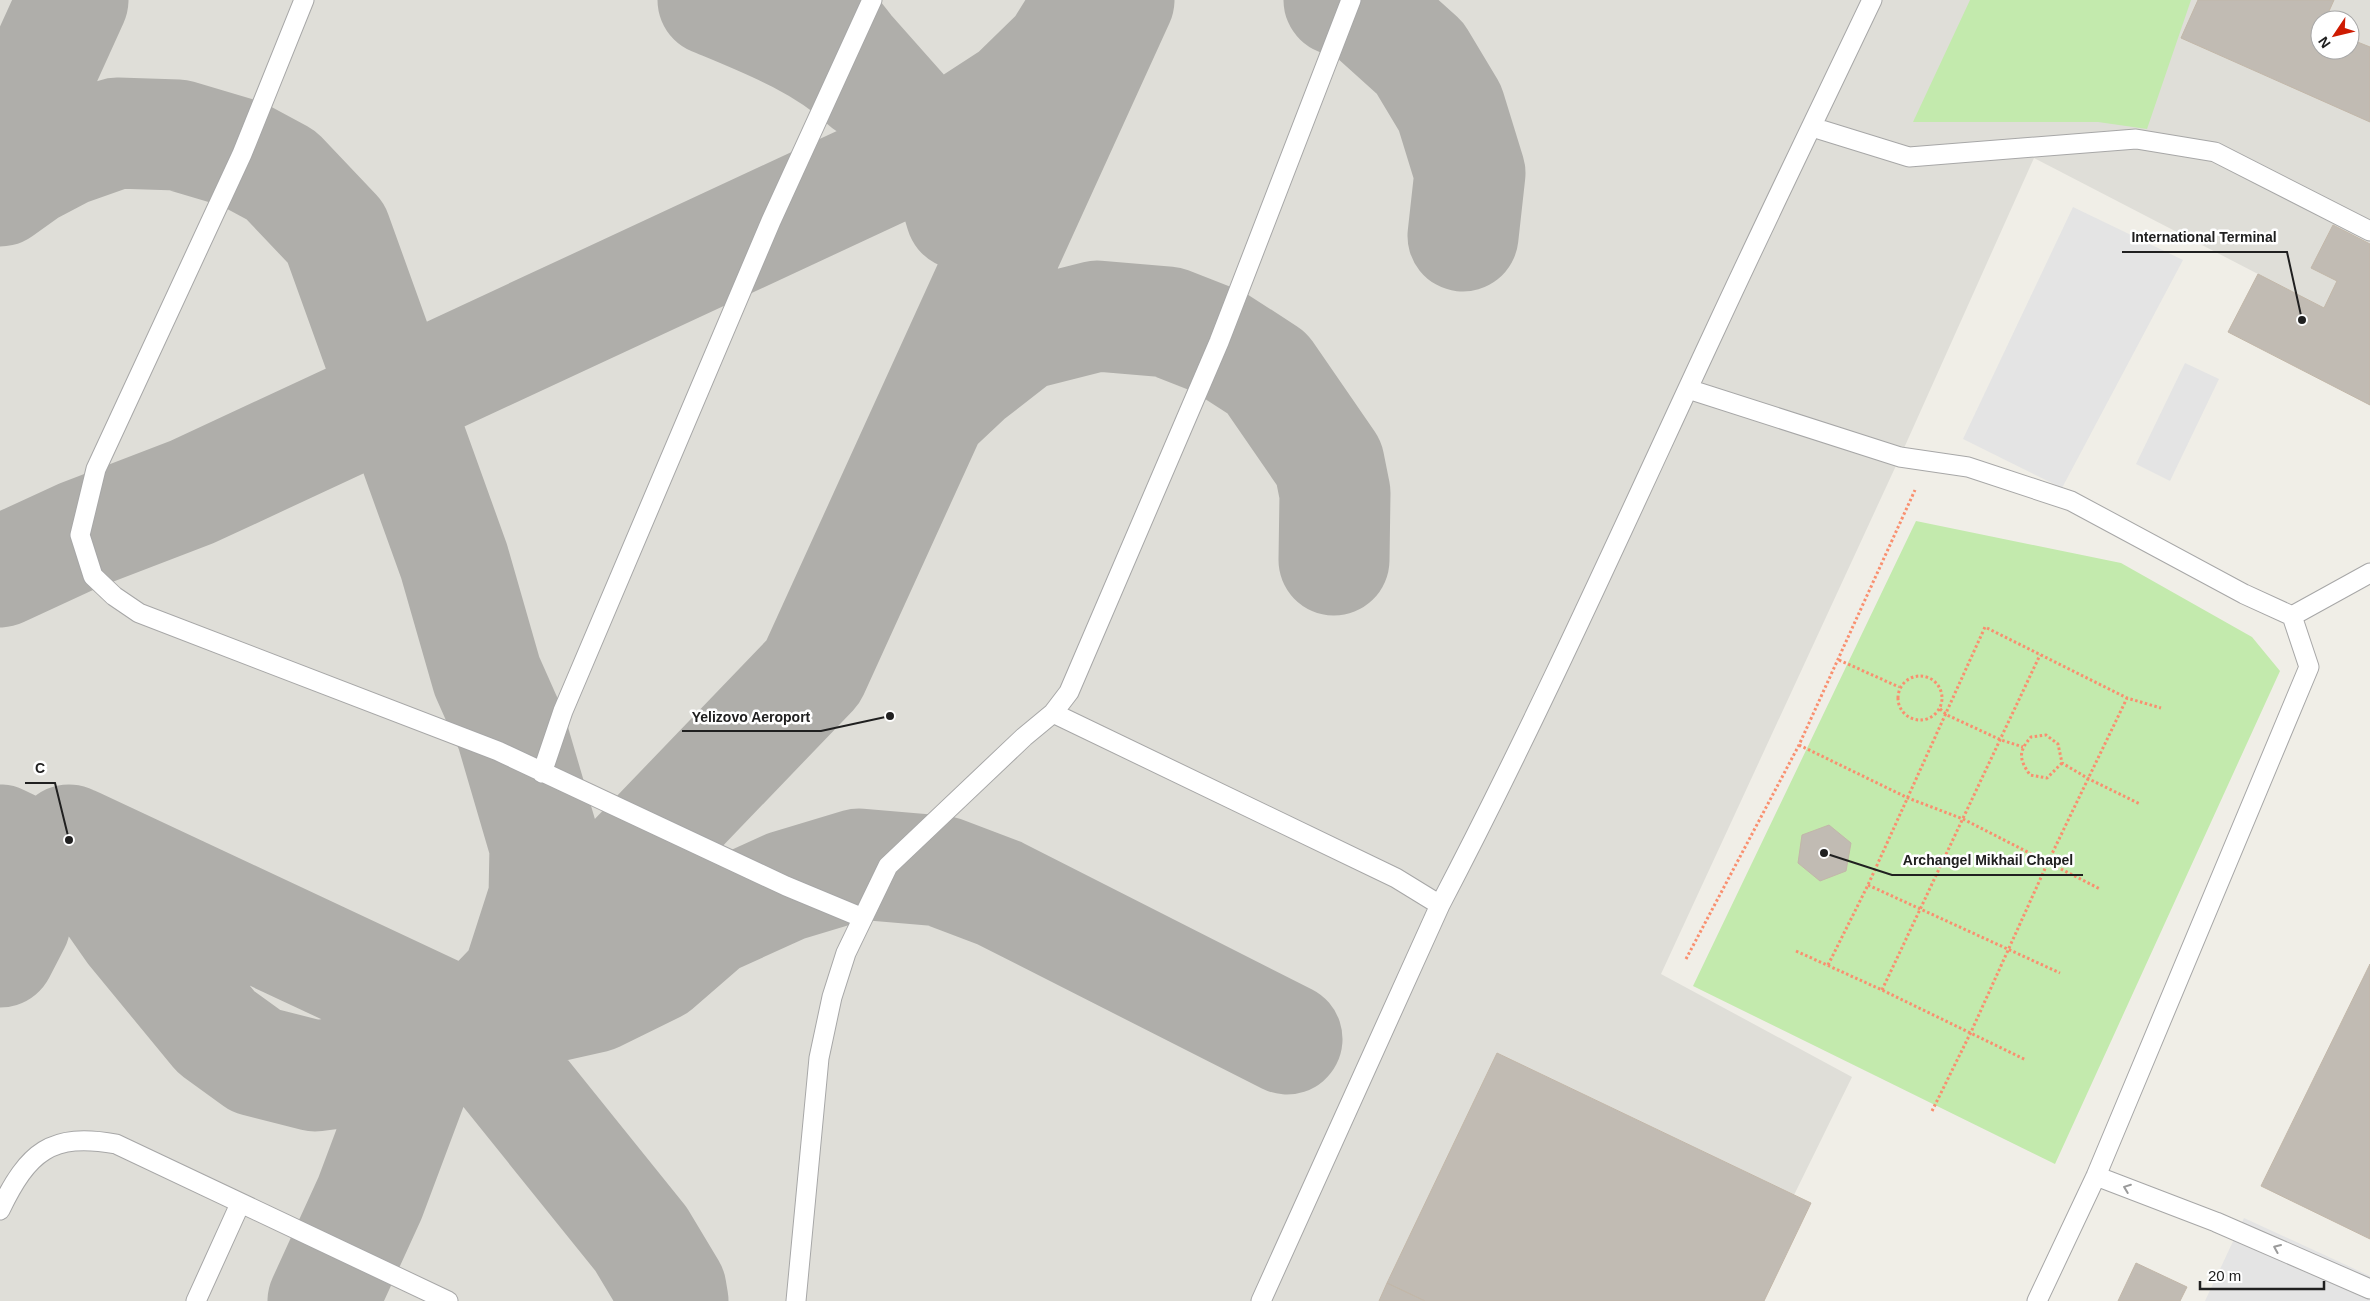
<svg xmlns="http://www.w3.org/2000/svg" width="2370" height="1301" font-family="Arial,sans-serif">
  <style>
    .airport { fill: #dfded8; fill-rule: evenodd }
    .grass { fill: #c3eaad }
    .parking { fill: #e4e4e4 }
    .lines { fill: none; stroke-linecap: round; stroke-linejoin: round }
    .taxiway { stroke: #afaeaa; stroke-width: 111 }
    .building { fill: #c1bbb3; stroke: #c2b7a9 }
    .lane-casing { stroke: #a7a7a7; stroke-width: 21 }
    .path { stroke: #f98f6f; stroke-width: 3; stroke-dasharray: 2.5 2.5; stroke-linecap: butt }
    .lane { stroke: #fff; stroke-width: 19 }
    .oneway { stroke: #9b9b9b }
    .leader { fill: none; stroke: #202020; stroke-width: 2 }
    .callout-dot { fill: #202020; stroke: #fff; stroke-width: 2 }
    .callout-label { font-size: 14px; text-anchor: middle; font-weight: bold; fill: #202020; stroke: #fff; stroke-width: 5; stroke-linejoin: round; paint-order: stroke }
  </style>
  <rect width="100%" height="100%" fill="#f0eee7"/>
  <path class="airport" d="M0 0H2370V405L2228 332 2258 274 2034 158 1900 457 1661 974 1852 1077 1794 1195 1764 1301H0ZM2320 20H2350V50H2320Z"/>
  <path class="grass" d="M1970 0H2191L2147 129 2098 122H1913Z
    M1916 521 2121 563 2252 637 2280 671 2055 1164 1693 986Z"/>
  <path class="parking" d="M2073 207 2183 260 2062 488 1963 439Z
    M2185 363 2219 379 2170 481 2136 464Z
    M2244 1218 2370 1276V1301H2205Z"/>
  <g class="lines">
    <path class="taxiway" d="M713 0C766 22 823 44 866 84
      M809 0 848 50 934 147 951 181 961 214
      M1339 0 1369 12 1420 58 1450 108 1470 173 1463 236
      M0 161 73 0
      M0 191 28 171 66 151 117 133 178 135 242 154 281 175 336 233 454 561 487 676 511 730 545 846 544 897 517 981
      M935 408 968 377 1022 335 1097 316 1168 322 1219 342 1267 373 1329 463 1335 493 1334 560
      M0 572 80 535 192 492 934 147 1014 95 1059 51 1087 6
      M0 840 21 850 20 878 15 923 0 952
      M69 840 132 930 216 1032 256 1061 315 1076 421 1062 471 1028 813 672 1119 0
      M76 843 471 1028 641 1239 671 1289 673 1301
      M474 1027 528 1012 595 997 656 967 709 921 786 886 859 864 941 871 999 893 1287 1039
      M323 1301 370 1198 421 1062"/>
  </g>
  <path class="building" d="M2198 0H2334L2325 20H2320V50H2350V39L2370 47V122L2181 38Z
    M2333 225 2370 244V405L2228 332 2258 274 2324 308 2337 281 2311 268Z
    M1829 825 1851 843 1846 871 1820 881 1798 863 1802 835Z
    M2370 964V1239L2261 1186Z
    M1497 1053 1811 1203 1764 1301H1425L1387 1283Z
    M2136 1263 2187 1287 2180 1301H2118Z
    M1387 1283 1425 1301H1379Z"/>
  <g class="lines">
    <defs>
      <path id="lane" d="M304 0 242 154 96 469 80 535 93 576 114 596 139 613 498 751 786 886 863 918
        M1812 127 1909 157 2136 139 2215 152 2370 231
        M1688 389 1900 457 1968 467 2071 501 2244 594 2292 616 2309 667 2096 1176 2037 1301
        M2292 616 2370 573
        M1053 713 1396 878 1440 905C1539 716 1626 521 1716 328 1767 218 1820 109 1872 0
        M542 773 563 711 771 221 872 0
        M2096 1176 2216 1222 2370 1289
        M0 1210C28 1152 51 1132 116 1144L448 1301
        M196 1301 240 1204
        M796 1301 819 1058 832 997 846 953 888 866 1024 737 1053 713 1069 692 1219 342 1351 0
        M1261 1301 1440 905"/>
    </defs>
    <use href="#lane" class="lane-casing"/>
    <path class="path" d="M1839 660 1899 687
      M1898 698a22 22 0 1 1 44 0a22 22 0 1 1-44 0Z
      M1940 709 1947 715 2001 740 2023 747
      M1799 745 1908 798 1963 819 2100 889
      M2062 763 2047 778 2030 775C2019 759 2018 752 2031 737L2046 735 2058 744 2062 763 2089 779 2140 804
      M1868 885 2060 973
      M1796 951 1882 990 2026 1060
      M1686 959 1799 745 1915 490
      M1828 965 1868 885 1985 627 2127 698 2161 708
      M1882 990 2040 655
      M1932 1111 1971 1032 2048 862 2127 698"/>
    <use href="#lane" class="lane"/>
  </g>
  <defs><path id="oneway-chevron" d="M-2-3.5L2.5 0L-2 3.5" fill="none" stroke-width="1.6" stroke-linecap="round" stroke-linejoin="round" transform="scale(1.25)"/></defs>
  <g class="oneway">
    <use href="#oneway-chevron" transform="translate(2127 1188) rotate(-159)"/>
    <use href="#oneway-chevron" transform="translate(2277 1248) rotate(-157)"/>
  </g>
  <path class="leader" d="M2302 320L2287 252H2122M890 716L821 731H682M69 840L55 783H25M1824 853L1892 875H2083"/>
  <g class="callout-dot">
    <circle cx="2302" cy="320" r="5"/>
    <circle cx="890" cy="716" r="5"/>
    <circle cx="69" cy="840" r="5"/>
    <circle cx="1824" cy="853" r="5"/>
  </g>
  <g class="callout-label">
    <text x="2204" y="242">International Terminal</text>
    <text x="751" y="722">Yelizovo Aeroport</text>
    <text x="40" y="773">C</text>
    <text x="1988" y="865">Archangel Mikhail Chapel</text>
  </g>
  <g transform="translate(2335 35) rotate(235)"><circle r="24" fill="#ffffff" stroke="#a6a6a6"/>
  <path d="M0-4L9 19L0 12L-9 19Z" fill="#ce1b02"/>
  <text y="-8" font-size="14" font-weight="bold" text-anchor="middle" fill="#202020">N</text>
  </g>
  <path d="M2200 1281v8h124v-8" fill="none" stroke="#202020" stroke-width="2.5"/>
  <text x="2208" y="1281" font-size="15" fill="#202020" stroke="#ffffff" stroke-width="4" paint-order="stroke">20 m</text>
</svg>
